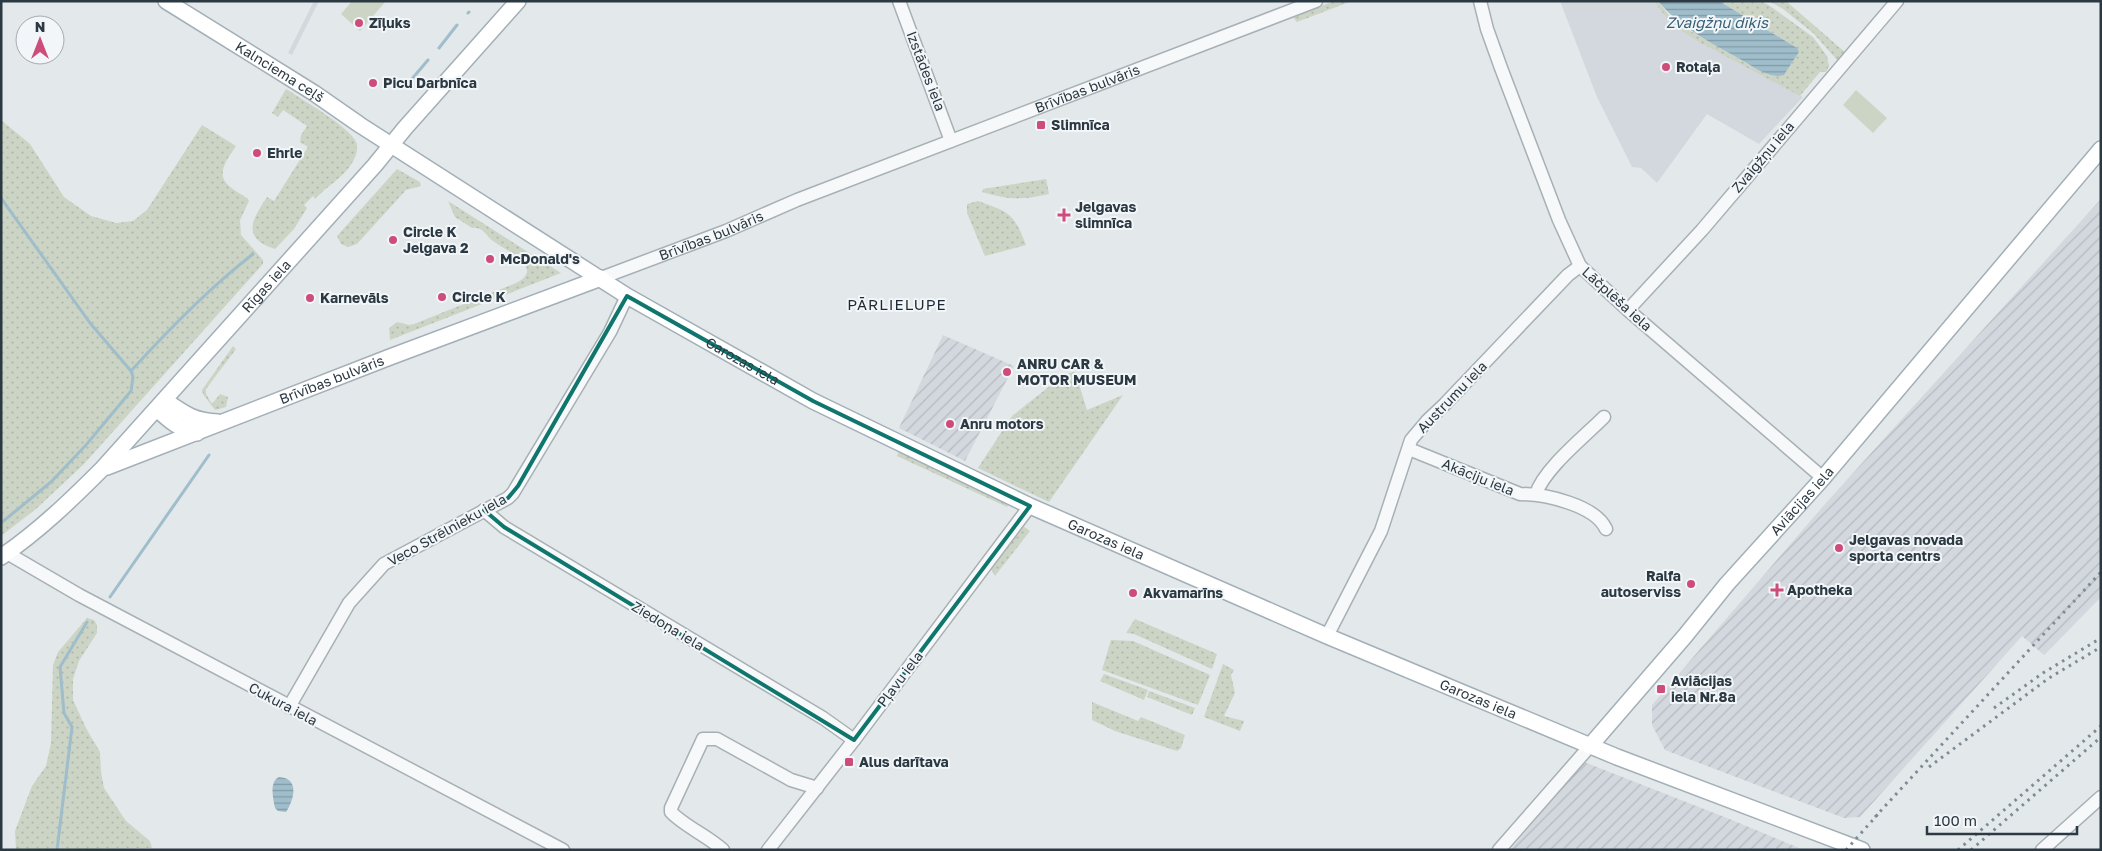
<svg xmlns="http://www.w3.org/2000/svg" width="2102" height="851" font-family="'Golos Text',sans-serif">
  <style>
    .built { fill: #d2d8dd }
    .industrial { fill: url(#industrial-furrows) }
    .grass { fill: url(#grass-dots) }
    .green { fill: #ccd5c5 }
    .water { fill: url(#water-rules) }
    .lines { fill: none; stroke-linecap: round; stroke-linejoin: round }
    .stream { stroke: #9fbdca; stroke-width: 3 }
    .minor-casing { stroke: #a8b0b5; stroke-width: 15 }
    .major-casing { stroke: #a3afb7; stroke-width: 18 }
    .minor { stroke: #f6f8f9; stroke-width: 12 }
    .major { stroke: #fff; stroke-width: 15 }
    .rail { stroke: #7d8b95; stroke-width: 3; stroke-dasharray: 2.5 5; stroke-linecap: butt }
    .marked { fill: none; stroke: #0f766e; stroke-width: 4; stroke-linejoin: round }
    .poi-dot { fill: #cd4c7a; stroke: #f3f6f8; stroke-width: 2 }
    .labels { text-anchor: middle; stroke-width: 4; stroke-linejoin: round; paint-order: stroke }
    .poi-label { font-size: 14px; font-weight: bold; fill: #2b3943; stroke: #f3f6f8; text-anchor: start }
    .street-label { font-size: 14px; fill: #2b3943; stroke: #f3f6f8 }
    .water-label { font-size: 15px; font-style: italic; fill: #366077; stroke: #f3f6f8 }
    .neighbourhood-label { font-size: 15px; letter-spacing: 1px; fill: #1d2a34; stroke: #f3f6f8 }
  </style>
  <defs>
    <pattern id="industrial-furrows" width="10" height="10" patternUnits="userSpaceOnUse" patternTransform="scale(1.25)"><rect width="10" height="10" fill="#d2d8dd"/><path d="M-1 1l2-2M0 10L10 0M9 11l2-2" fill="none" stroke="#b4babf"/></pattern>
    <pattern id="grass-dots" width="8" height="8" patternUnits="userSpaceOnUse" patternTransform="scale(1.25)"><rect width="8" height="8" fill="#ccd5c5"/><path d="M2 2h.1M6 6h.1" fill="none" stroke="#afb8aa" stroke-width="1.8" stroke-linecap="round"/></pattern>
    <pattern id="water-rules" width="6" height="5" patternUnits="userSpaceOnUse" patternTransform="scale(1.25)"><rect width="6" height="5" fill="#9fbdca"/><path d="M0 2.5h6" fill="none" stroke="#829ba6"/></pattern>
  </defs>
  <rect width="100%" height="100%" fill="#e3e8eb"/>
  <path class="built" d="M314 1H319L292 55 288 53Z
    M1560 1H1653L1671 23 1693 39 1803 97 1759 144 1707 114 1657 183 1641 168 1632 167 1597 97Z"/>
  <path class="industrial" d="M2101 199V597L2044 655 2022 636 1860 817 1844 818 1665 750 1652 725V705L1825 504Z
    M943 335 1014 366 965 461 899 428Z
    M1584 762 1727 818 1804 850H1510Z"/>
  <path class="grass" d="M1335 1H1352L1297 22 1292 16Z
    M1653 1H1658L1668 14 1682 26 1758 70 1784 75 1799 52 1774 34 1719 1H1761L1770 6 1813 37 1827 56 1829 66 1826 72H1820L1800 96 1693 39 1671 23Z
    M1769 1H1786L1847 54 1838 61 1813 33 1783 9Z
    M286 89C301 99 350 127 356 142 358 146 357 153 355 157 348 175 328 185 315 199L313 196 304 205 307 208 294 229 275 249C240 238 253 218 267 197L274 201 308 147 300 142 301 135 307 126 283 110 278 117 272 113Z
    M1 120 30 144 64 197 91 216 116 223 133 221 147 210 202 125 236 146C229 157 215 173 228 185 234 191 242 194 248 199L249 201 240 220 241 235 263 260V264L84 464 36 509 1 536Z
    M397 169 420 182 421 186 406 190 357 244 348 247 341 244 337 236Z
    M1046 179 1049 194C1022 200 1009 200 982 192L983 189Z
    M448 201 561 273 390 340 389 328 397 322 409 325 414 324 516 283C547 267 504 250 493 241 486 236 483 226 472 228L455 217Z
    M978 201C1009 212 1014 213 1026 245L985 256 967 213V204Z
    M233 346 236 349 206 389V394L212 404 220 394 228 397 226 407 215 410 203 394 202 390Z
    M1075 372 1087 410 1123 395 1049 502 978 468 1012 416 1065 374Z
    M899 451 1009 503 1007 507 897 456Z
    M1023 526 1030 531 995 576 991 569Z
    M87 618 94 620 97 625V633L79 661 73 679V700L87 730 100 752 101 772 104 788 126 821 150 841 152 848 16 850 15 831 32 786 46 766 51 743 53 665 58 652Z
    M1135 619 1217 654 1212 669 1134 634 1126 633Z
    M1111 640 1133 641 1210 675 1198 705 1102 670Z
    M1223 664 1234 670 1231 675 1235 693 1224 716 1244 721 1240 731 1204 717Z
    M1104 674 1148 690 1144 700 1100 681Z
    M1149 691 1195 708 1192 715 1147 697Z
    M1092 702 1138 721 1141 717 1185 735 1181 748 1177 751 1115 731 1092 720Z"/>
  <path class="green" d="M352 1H386L360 31 341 14Z
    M1856 90 1887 118 1873 133 1843 105Z"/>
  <path class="water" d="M1658 1H1719L1797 48 1799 52 1784 75C1775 78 1766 73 1758 70 1724 48 1684 33 1658 1Z
    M279 777C300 778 294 800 286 812L278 811 275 808C273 798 269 782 279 777Z"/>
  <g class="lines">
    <path class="stream" d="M468 13 469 12
      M439 48 457 25
      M405 87 428 60
      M1 198 90 323 131 371
      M1 523 51 482 86 445 131 391 133 377 131 371C169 329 208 289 253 254
      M110 597 209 455
      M57 850 72 727 64 713 60 667 87 622"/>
    <defs>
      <g id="minor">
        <path d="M899 1 951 141"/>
        <path d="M1480 1 1487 29 1501 68 1559 220 1580 266 1628 310 1823 478"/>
        <path id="s1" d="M601 278 726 231 797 200 1316 1"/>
        <path d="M1628 310 1702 230 1897 1"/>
        <path d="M1409 449 1520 494C1545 494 1595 505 1606 529"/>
        <path d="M1536 494C1544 469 1584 437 1604 417"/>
        <path d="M484 510 504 527 823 718 854 740"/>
        <path d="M7 553 79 595 563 850"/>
        <path d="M1327 636 1381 531 1411 440 1427 421 1445 404 1568 275 1580 266"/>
        <path d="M289 707 349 603 384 564 508 498 513 493 610 332 627 296"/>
        <path d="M723 850C708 836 684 826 671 812V808L703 739H717L791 780 817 788"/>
        <path d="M768 850 854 740 1030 506"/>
        <path d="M1499 850 1590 746"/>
        <path d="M2042 850 2101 797"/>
      </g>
      <g id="major">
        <path id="s2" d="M166 1 314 93 360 125 627 296 813 401 1030 506 1327 636 1617 757 1862 850"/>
        <path d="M166 401C185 414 194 421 218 422"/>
        <path d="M158 410C170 421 180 430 197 433"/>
        <path id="s3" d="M107 467 390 357 601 278"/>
        <path id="s4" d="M1 557C39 531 71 500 103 468L375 165 405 128 518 1"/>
        <path id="s5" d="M1590 746 1685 636 1727 584 1823 478 2101 149"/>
      </g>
    </defs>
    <use href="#minor" class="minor-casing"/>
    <use href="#major" class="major-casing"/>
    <use href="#minor" class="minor"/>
    <use href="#major" class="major"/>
    <path class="rail" d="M1994 708 2043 673 2101 638
      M1929 767 2049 678 2101 647
      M1875 817 2101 572
      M1846 850 1879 813
      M1958 850 2101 726
      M1971 850 2101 737"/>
  </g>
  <path class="marked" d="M627 296 813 401 1030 506 854 740 504 527 484 510 508 498 518 486Z"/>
  <g class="poi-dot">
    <circle cx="359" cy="23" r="5"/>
    <circle cx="1666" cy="67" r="5"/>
    <circle cx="373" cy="83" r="5"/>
    <rect x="1036" y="120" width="10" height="10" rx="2.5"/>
    <circle cx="257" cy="153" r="5"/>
    <path d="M1061.5 207.5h5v5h5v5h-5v5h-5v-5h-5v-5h5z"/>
    <circle cx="393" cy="240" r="5"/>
    <circle cx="490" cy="259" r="5"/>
    <circle cx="442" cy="297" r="5"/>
    <circle cx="310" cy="298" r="5"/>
    <circle cx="1007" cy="372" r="5"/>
    <circle cx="950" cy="424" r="5"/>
    <circle cx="1839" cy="548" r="5"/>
    <circle cx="1691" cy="584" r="5"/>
    <path d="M1774.5 582.5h5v5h5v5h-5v5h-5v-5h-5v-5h5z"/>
    <circle cx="1133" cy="593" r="5"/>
    <rect x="1656" y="684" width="10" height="10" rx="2.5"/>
    <rect x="844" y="757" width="10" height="10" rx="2.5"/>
  </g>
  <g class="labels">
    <g class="poi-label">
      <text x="369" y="28">Zīļuks</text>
      <text x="1676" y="72">Rotaļa</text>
      <text x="383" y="88">Picu Darbnīca</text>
      <text x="1051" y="130">Slimnīca</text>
      <text x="267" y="158">Ehrle</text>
      <text x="1075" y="212">Jelgavas<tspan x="1075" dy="16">slimnīca</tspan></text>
      <text x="403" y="237">Circle K<tspan x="403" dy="16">Jelgava 2</tspan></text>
      <text x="500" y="264">McDonald's</text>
      <text x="452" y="302">Circle K</text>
      <text x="320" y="303">Karnevāls</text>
      <text x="1017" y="369">ANRU CAR &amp;<tspan x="1017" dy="16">MOTOR MUSEUM</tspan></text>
      <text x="960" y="429">Anru motors</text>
      <text x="1849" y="545">Jelgavas novada<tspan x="1849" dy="16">sporta centrs</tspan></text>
      <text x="1681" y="581" text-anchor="end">Ralfa<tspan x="1681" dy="16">autoserviss</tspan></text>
      <text x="1787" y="595">Apotheka</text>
      <text x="1143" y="598">Akvamarīns</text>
      <text x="1671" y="686">Aviācijas<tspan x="1671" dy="16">iela Nr.8a</tspan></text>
      <text x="859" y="767">Alus darītava</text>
    </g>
    <g class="street-label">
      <text transform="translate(926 71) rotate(69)" y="5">Izstādes iela</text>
      <text dy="5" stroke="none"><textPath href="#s2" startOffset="134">Kalnciema ceļš</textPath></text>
      <text dy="5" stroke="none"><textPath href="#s1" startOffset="522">Brīvības bulvāris</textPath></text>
      <text transform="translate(1763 157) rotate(-50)" y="5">Zvaigžņu iela</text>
      <text dy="5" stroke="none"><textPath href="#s1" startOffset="118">Brīvības bulvāris</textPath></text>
      <text dy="5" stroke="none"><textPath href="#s4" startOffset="380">Rīgas iela</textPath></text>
      <text transform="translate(1617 299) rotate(42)" y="5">Lāčplēša iela</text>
      <text dy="5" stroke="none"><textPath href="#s2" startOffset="680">Garozas iela</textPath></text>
      <text dy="5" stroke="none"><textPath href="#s3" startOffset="241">Brīvības bulvāris</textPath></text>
      <text transform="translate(1452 397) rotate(-46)" y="5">Austrumu iela</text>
      <text transform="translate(1478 477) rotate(22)" y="5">Akāciju iela</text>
      <text dy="5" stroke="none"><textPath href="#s5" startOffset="324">Aviācijas iela</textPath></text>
      <text transform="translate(447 530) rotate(-29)" y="5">Veco Strēlnieku iela</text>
      <text dy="5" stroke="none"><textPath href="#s2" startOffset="1085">Garozas iela</textPath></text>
      <text transform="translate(668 626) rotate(31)" y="5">Ziedoņa iela</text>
      <text transform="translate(900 679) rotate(-53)" y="5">Pļavu iela</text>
      <text dy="5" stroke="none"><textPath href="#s2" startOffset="1490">Garozas iela</textPath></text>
      <text transform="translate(283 704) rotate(28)" y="5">Cukura iela</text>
    </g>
    <g class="water-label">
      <text x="1717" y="28">Zvaigžņu dīķis</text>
    </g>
    <g class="neighbourhood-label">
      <text x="897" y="310">PĀRLIELUPE</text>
    </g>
  </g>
  <rect width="2102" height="851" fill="none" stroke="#2b3943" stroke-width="5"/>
  <g transform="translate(40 40)"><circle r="24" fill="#f3f6f8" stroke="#a3aab0"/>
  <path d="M0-4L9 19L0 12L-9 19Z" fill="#cd4c7a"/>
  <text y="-8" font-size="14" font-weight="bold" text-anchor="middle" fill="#2b3943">N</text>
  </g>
  <path d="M1927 826v8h150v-8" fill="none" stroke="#2b3943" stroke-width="2.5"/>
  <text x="1934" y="826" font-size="15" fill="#2b3943" stroke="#f3f6f8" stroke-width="4" paint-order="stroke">100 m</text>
</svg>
